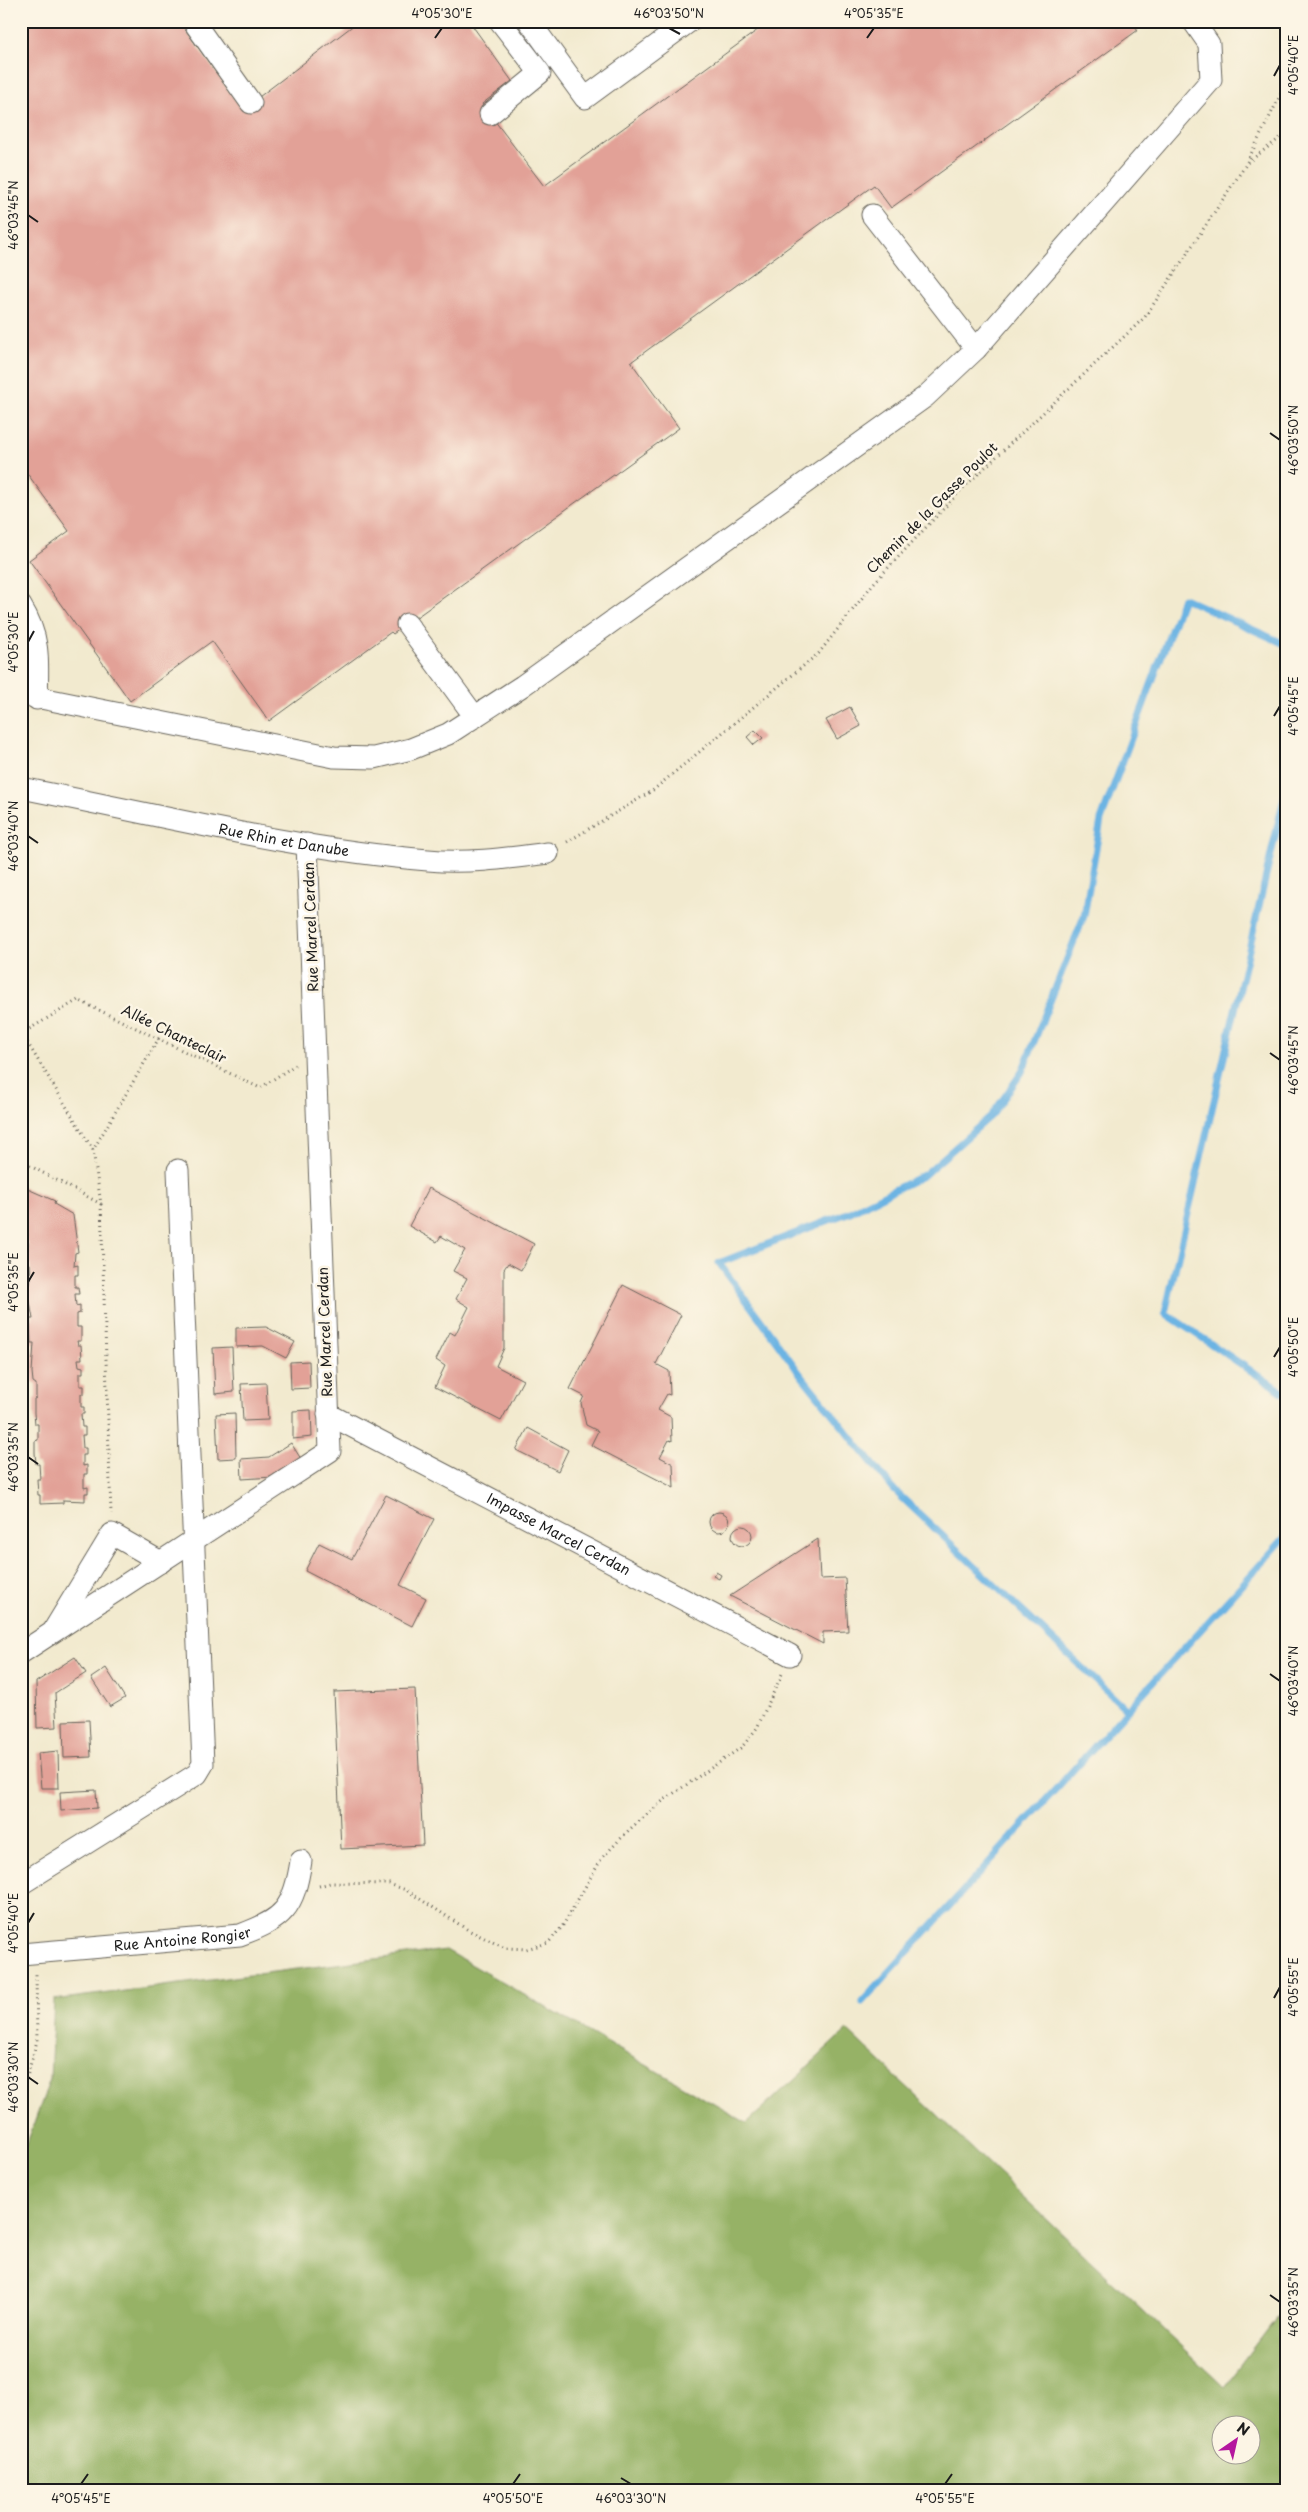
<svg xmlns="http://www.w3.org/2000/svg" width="1308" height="2512" font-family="'Playpen Sans',sans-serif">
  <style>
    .forest { fill: #96b266; stroke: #596741; fill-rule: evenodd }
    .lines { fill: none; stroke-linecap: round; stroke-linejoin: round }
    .stream { stroke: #6cb4e3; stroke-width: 7 }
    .building { fill: #e2a197 }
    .minor-casing { stroke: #67645b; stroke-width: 23 }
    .path { stroke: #67645b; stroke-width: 3; stroke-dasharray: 1 4; stroke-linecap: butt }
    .minor { stroke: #fff; stroke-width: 21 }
    .ticks { fill: none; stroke: #1c1c1c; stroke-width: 2 }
    .labels { text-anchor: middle; stroke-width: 5; stroke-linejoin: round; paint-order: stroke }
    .street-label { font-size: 14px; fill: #1c1c1c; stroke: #fcf5e5 }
    .neatline { fill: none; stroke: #1c1c1c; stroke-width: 2 }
    .ticks-label { font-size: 12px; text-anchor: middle; fill: #1c1c1c }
  </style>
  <rect width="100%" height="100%" fill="#fcf5e5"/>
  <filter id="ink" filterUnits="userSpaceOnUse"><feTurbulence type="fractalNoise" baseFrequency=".02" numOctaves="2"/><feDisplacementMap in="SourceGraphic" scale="10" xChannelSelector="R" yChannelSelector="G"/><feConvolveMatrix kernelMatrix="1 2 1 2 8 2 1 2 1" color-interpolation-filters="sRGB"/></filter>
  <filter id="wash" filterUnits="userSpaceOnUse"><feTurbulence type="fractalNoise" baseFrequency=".0096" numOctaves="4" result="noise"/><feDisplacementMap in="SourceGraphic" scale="20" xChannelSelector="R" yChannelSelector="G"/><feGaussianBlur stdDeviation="1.12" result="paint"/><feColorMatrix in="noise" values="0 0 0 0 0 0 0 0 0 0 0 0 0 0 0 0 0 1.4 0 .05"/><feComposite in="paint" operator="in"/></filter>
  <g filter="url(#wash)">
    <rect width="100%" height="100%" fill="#f2eacf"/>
    <path class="forest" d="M446 1950 747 2123 847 2030 1224 2387 1287 2304V2491H21V2160L50 2079 54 2000ZM1220 2424H1250V2454H1220Z"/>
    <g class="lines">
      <path class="stream" d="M1287 785 1165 1313 1287 1395
        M1127 1710 894 1490 801 1375 719 1263 850 1212 924 1175 992 1115 1022 1072 1084 916 1101 820 1183 598 1287 645
        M862 2002 1287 1535"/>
    </g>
    <g id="blocks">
      <path class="building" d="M21 21H179L240 106 251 103 359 21H469L512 81 482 104 544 186 770 21H1131L1138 30 891 208 874 185 631 362 679 428 393 634 391 632 269 721 212 641 130 701 29 560 69 531 21 465Z
        M850 707 861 726 837 739 826 720Z
        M755 730 763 738 754 745 747 737Z
        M21 1186 55 1201 54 1204 73 1215 78 1252 75 1253 74 1266 78 1265V1275H75V1287H78L79 1294H75L76 1306 80 1305V1313L77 1314V1327H81V1341H77L78 1345H81L82 1359H78L79 1366 83 1367V1373H80V1386H84V1394H81V1407H84V1414H81L82 1427H85V1435H82L83 1448H86V1455H83V1466L87 1465V1474H84V1488L88 1487V1493H85V1501L63 1500V1503L40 1504V1495H38L37 1479H40L39 1464H36L35 1453V1441L38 1440V1424H35L34 1413V1399L36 1398V1384L33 1382 32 1372 34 1343H31L30 1319H33L28 1292 31 1279 30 1264 27 1263 28 1242 21 1239Z
        M429 1188 534 1244 521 1270 508 1263 504 1269V1348L496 1366 523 1380 501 1421 435 1387 445 1366 436 1360 450 1332 455 1335 469 1307 456 1299 467 1278 453 1271 465 1250 441 1236 437 1242 409 1226Z
        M623 1285 681 1315 656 1364 669 1371 670 1395 667 1394 658 1410 671 1417 672 1441 669 1440 660 1457 673 1464 674 1488 591 1445 598 1431 586 1425 581 1403 584 1396 570 1389Z
        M266 1327 295 1342 286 1358 263 1346 236 1347V1328Z
        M232 1347 234 1392 215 1394 213 1348Z
        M309 1361 310 1388 291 1389 290 1362Z
        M266 1383 268 1420 243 1421 241 1384Z
        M311 1410 312 1437 293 1439V1411Z
        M235 1413 236 1458 218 1459 216 1414Z
        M528 1428 568 1450 558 1471 516 1450Z
        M291 1443 301 1459 273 1477 242 1479 241 1459 269 1457Z
        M386 1495 434 1519 400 1585 426 1598 412 1626 305 1571 319 1543 352 1559Z
        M709 1522a10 10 0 1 1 20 0a10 10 0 1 1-20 0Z
        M732 1536a10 10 0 1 1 20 0a10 10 0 1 1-20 0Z
        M818 1539 820 1579 845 1578 848 1631 823 1632V1644L730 1596Z
        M716 1572 721 1575 719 1579 713 1576Z
        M75 1657 86 1673 55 1693 57 1727 37 1728 36 1682Z
        M106 1668 125 1698 110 1707 91 1678Z
        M415 1689 423 1845 341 1849 334 1692Z
        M89 1720 91 1757 64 1758 63 1721Z
        M58 1751 59 1788H41L38 1753Z
        M96 1790 97 1808 61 1811 60 1792Z"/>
    </g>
  </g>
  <g filter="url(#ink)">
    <use href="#blocks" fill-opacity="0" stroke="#67645b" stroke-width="1"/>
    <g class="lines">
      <defs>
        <g id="minor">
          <path d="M193 21 251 103"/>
          <path d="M529 21 585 98 690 21"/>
          <path d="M490 114 540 73 500 21"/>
          <path d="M872 215 976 349"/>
          <path d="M21 606C41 638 38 663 37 699"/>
          <path d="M407 624 475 717"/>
          <path d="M21 694 334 757 374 758 411 749 448 734 522 686 925 397 976 349 1211 80 1209 44 1193 21"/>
          <path id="s1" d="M21 788C155 814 292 849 428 860 468 864 509 858 548 853"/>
          <path id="s2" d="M328 1414 790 1655"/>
          <path d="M55 1628 112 1534 161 1562"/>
          <path d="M21 1653 330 1451 307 844"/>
          <path d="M21 1884 197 1774 203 1764 178 1170"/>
          <path id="s3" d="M21 1954 240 1935C284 1919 294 1908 301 1861"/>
        </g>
      </defs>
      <use href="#minor" class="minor-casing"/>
      <path class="path" d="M1247 162 1287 82
        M567 842 652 791 819 653 873 584 961 490 1145 317 1247 163 1287 133
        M21 1034 78 1000 260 1088 295 1065
        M22 1034 93 1150 159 1038
        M21 1161 101 1204 93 1150
        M101 1204 111 1514
        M319 1886 330 1883 389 1884 406 1890 468 1930 505 1948 526 1949 548 1943 562 1927 602 1858 630 1829 664 1800 742 1747 757 1728 782 1674
        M21 2098 37 2041 36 1974"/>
      <use href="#minor" class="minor"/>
    </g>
  </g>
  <path class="ticks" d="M669 28 680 34M435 38 442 28M867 38 874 28M1274 76 1280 65M28 215 38 222M1270 433 1280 440M28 642 34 631M1274 716 1280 706M28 836 38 843M1270 1053 1280 1060M28 1282 34 1272M1274 1357 1280 1347M28 1457 38 1464M1270 1674 1280 1681M28 1923 34 1913M1274 1998 1280 1987M28 2077 38 2084M1270 2295 1280 2302M621 2478 631 2484M81 2484 88 2474M513 2484 520 2474M945 2484 952 2474"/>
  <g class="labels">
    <g class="street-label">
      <text transform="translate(932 508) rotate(-45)" y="5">Chemin de la Gasse Poulot</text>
      <text dy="5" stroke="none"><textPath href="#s1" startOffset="268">Rue Rhin et Danube</textPath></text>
      <text transform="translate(311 927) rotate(-92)" y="5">Rue Marcel Cerdan</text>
      <text transform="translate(174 1034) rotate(26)" y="5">Allée Chanteclair</text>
      <text transform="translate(325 1332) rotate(-92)" y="5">Rue Marcel Cerdan</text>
      <text dy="5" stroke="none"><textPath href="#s2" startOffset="260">Impasse Marcel Cerdan</textPath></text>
      <text dy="5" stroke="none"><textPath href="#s3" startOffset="162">Rue Antoine Rongier</textPath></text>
    </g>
  </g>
  <rect width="1308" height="2512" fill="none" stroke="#fcf5e5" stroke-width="55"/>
  <g transform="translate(1236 2440) rotate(34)"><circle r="24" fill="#fcf5e5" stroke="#a29e95"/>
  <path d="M0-4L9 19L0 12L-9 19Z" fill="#b5179e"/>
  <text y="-8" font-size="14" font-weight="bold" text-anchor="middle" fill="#1c1c1c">N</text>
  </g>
  <rect x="28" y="28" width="1252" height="2456" class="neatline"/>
  <g class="ticks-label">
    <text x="442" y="18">4°05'30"E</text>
    <text x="669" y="18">46°03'50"N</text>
    <text x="874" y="18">4°05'35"E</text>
    <text transform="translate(1294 65) rotate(-90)" y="4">4°05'40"E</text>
    <text transform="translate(14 215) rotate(-90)" y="4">46°03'45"N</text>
    <text transform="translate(1294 440) rotate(-90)" y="4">46°03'50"N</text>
    <text transform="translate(14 642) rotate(-90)" y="4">4°05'30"E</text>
    <text transform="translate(1294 706) rotate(-90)" y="4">4°05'45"E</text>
    <text transform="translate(14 836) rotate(-90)" y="4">46°03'40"N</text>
    <text transform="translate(1294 1060) rotate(-90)" y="4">46°03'45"N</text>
    <text transform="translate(14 1282) rotate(-90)" y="4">4°05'35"E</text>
    <text transform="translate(1294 1347) rotate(-90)" y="4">4°05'50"E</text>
    <text transform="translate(14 1457) rotate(-90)" y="4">46°03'35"N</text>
    <text transform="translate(1294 1681) rotate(-90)" y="4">46°03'40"N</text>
    <text transform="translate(14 1923) rotate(-90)" y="4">4°05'40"E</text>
    <text transform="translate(1294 1987) rotate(-90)" y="4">4°05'55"E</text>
    <text transform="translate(14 2077) rotate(-90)" y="4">46°03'30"N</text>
    <text transform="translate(1294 2302) rotate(-90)" y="4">46°03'35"N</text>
    <text x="81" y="2503">4°05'45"E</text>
    <text x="513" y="2503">4°05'50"E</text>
    <text x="631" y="2503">46°03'30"N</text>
    <text x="945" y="2503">4°05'55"E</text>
  </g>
</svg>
